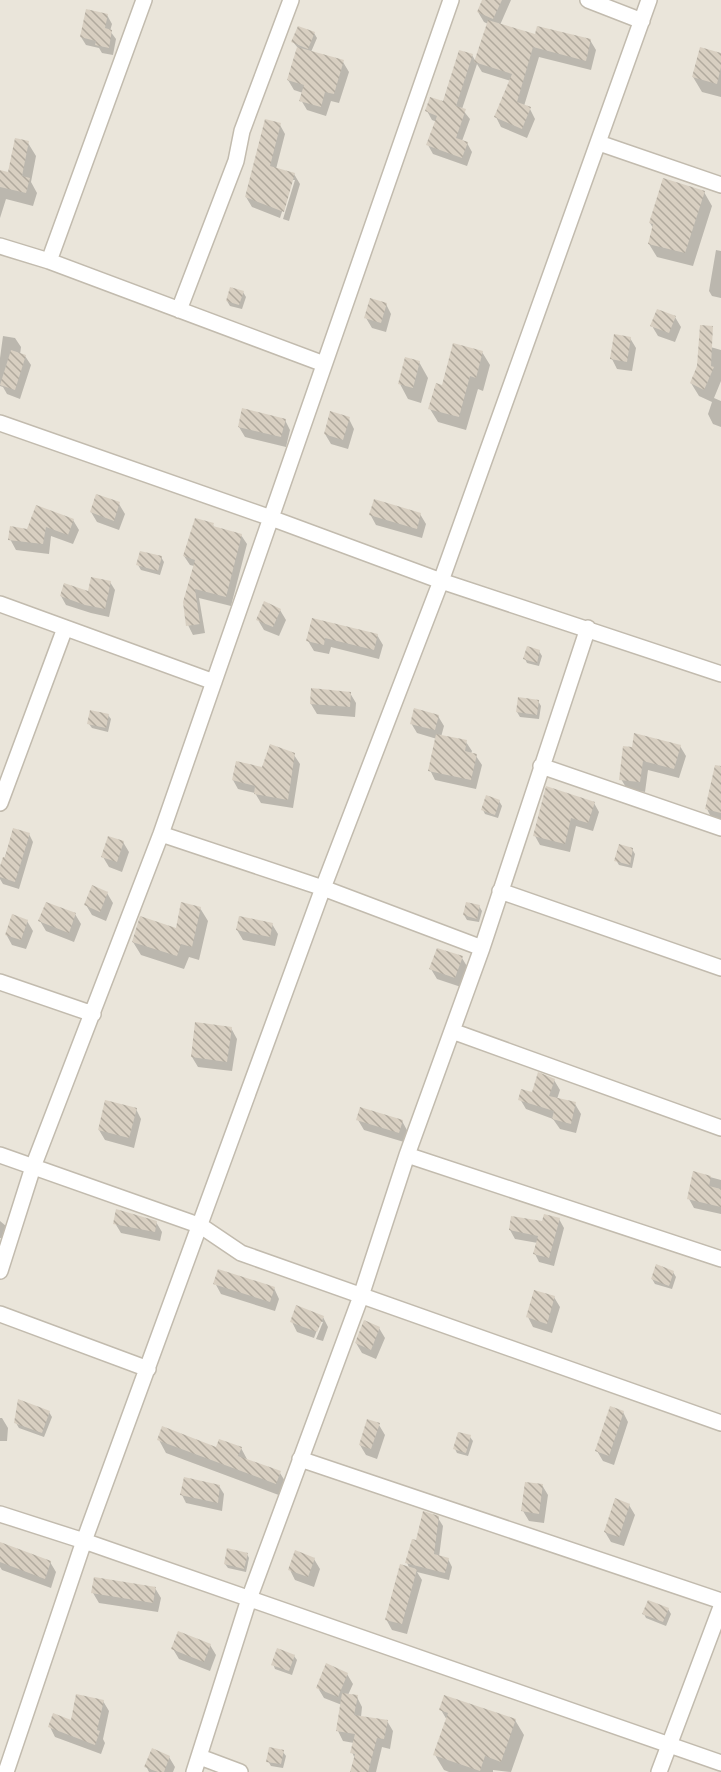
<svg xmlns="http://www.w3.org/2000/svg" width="721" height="1772" font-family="Overpass,sans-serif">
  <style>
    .residential { fill: #eae5da }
    .shadow { fill: #0003 }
    .building { fill: url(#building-back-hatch) }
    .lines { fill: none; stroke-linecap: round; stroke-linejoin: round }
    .minor-casing { stroke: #c2bbae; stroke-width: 18 }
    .minor { stroke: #fff; stroke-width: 15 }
  </style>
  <defs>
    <pattern id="building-back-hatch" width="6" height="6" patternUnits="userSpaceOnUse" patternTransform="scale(1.5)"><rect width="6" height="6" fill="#d8cfc1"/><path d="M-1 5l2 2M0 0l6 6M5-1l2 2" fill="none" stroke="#b1aa9e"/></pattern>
  </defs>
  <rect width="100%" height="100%" fill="#f6f3ec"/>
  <path class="residential" d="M0 0H721V1772H0Z"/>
  <path class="shadow" d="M484 0H511L500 25 536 36 590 40 596 50 591 70 539 57 524 106 530 109 535 119 527 138 501 127 496 117 511 81 482 72 477 64 462 109 470 119 462 141 467 143 472 152 467 166 433 154 428 145 437 122 432 120 427 111 444 103 472 55 476 62 488 24 484 22 478 12Z
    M107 15 112 24 110 31 116 39 113 55 102 53 99 48 86 45 81 37Z
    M314 33 317 38 311 52 343 62 349 72 339 103 331 101 326 116 307 110 301 100 303 93 294 90 288 80 298 48 293 42Z
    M721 54V97L702 92 693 77Z
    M280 125 285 134 276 169 294 174 300 184 289 221 283 219 295 180H292L280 218 252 207 246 197Z
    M28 143 36 156 31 182 37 193 33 206 6 199 0 218V171L9 174Z
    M704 192 712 206 693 266 657 257 649 244 653 228 650 223Z
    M716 250 721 251V298L712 296 709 291Z
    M243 292 246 297 242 309 230 306 227 301Z
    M386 304 391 314 386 332 372 328 366 318Z
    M675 317 681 327 675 342 658 336 652 326Z
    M3 336 15 338 21 347 20 355 25 356 31 365 20 399 7 394 3 387 0 386V358Z
    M630 338 636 348 632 371 617 369 612 359Z
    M700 344 721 350V381L714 398 721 401V427L713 424 708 414 712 402 699 396 691 383 699 366Z
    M482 352 490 365 483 391 478 389 466 430 438 422 430 409 443 387Z
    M419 362 428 378 421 403 408 399 400 384Z
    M349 419 354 429 348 449 331 444 325 434Z
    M285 420 290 430 286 447 245 437 239 427Z
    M119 504 125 514 119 530 97 522 91 512Z
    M370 514H420L426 524 422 538 376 525Z
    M73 520 79 530 73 544 51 536 49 554 16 550 10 539 28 530Z
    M213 525 215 528 241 535 247 544 231 606 199 598 205 633 193 635 188 625 194 566 190 565 184 556Z
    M161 557 164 562 160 575 141 570 138 565Z
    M110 582 115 590 109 617 91 613 66 605 61 596 89 593Z
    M280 610 286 620 279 636 264 630 258 620Z
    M313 620 377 635 383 645 379 659 331 647 329 654 314 651 308 641Z
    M539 651 542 656 539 666 527 663 525 659Z
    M350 693 356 703 355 717 317 714 311 704Z
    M538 701 541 706 539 719 520 717 517 712Z
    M108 715 111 719 108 732 92 728 89 724Z
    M438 716 444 726 441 737 466 742 472 751 471 754 476 756 482 765 476 789 435 780 430 770 437 739 417 733 411 723Z
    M680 746 686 756 679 778 648 770 645 792 627 789 621 779 625 748Z
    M294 755 300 764 293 808 261 803 255 793 238 789 233 780Z
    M721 781V821L712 819 707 809Z
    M499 801 502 806 498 818 485 814 483 810Z
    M594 803 599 812 593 831 576 826 570 852 540 845 535 836Z
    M14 830 29 834 33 842 19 889 3 884 0 879V871Z
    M123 842 129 852 122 872 109 867 103 857Z
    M632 849 635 854 632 868 619 865 616 860Z
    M107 893 113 903 106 921 92 915 86 905Z
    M479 906 482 911 479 922 467 920 464 915Z
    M200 908 208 921 199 960 189 957 184 969 141 955 133 942 177 930Z
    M75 914 81 924 74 942 46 931 40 921Z
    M27 921 33 931 26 949 12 945 6 934Z
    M272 924 278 934 275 946 243 940 237 930Z
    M462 958 468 968 461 987 437 979 431 969Z
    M231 1028 237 1039 232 1071 198 1067 192 1057Z
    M554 1080 560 1090 557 1099 575 1104 581 1114 576 1133 560 1129 553 1119 526 1109 520 1099Z
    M136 1109 141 1119 134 1148 105 1140 99 1130Z
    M358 1120 402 1121 408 1132 404 1142 364 1130Z
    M695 1173 721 1180V1214L694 1208 689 1199Z
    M559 1219 564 1228 554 1266 539 1262 535 1254 538 1243 515 1239 510 1230Z
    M0 1221 6 1226 2 1238H0Z
    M156 1222 162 1232 160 1241 121 1233 115 1223Z
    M673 1272 676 1277 672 1289 655 1284 652 1279Z
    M215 1283 274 1288 279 1299 275 1311 221 1294Z
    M554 1297 560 1307 552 1333 533 1327 528 1317Z
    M323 1317 328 1327 323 1341 316 1339 323 1322H320L314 1338 297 1332 292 1322Z
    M379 1328 385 1338 376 1359 362 1353 356 1343Z
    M49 1412 52 1417 44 1437 19 1428 16 1423Z
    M623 1412 628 1422 614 1465 603 1461 597 1451Z
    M0 1418H2L8 1428 7 1441H0Z
    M379 1425 385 1435 377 1459 366 1455 360 1445Z
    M470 1437 473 1441 468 1456 457 1453 455 1449Z
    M159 1440 217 1449 241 1448 248 1461 280 1473 288 1486 284 1497 166 1453Z
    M542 1485 548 1495 544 1523 529 1521 523 1511Z
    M219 1486 224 1494 222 1511 186 1503 182 1495Z
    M629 1505 635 1515 624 1546 611 1542 605 1532Z
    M438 1518 443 1526 439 1557 448 1559 452 1567 449 1580 417 1572 422 1580 407 1634 392 1630 386 1619 410 1569 407 1563 417 1542Z
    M0 1550 50 1562 56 1572 51 1588 2 1570 0 1567Z
    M247 1554 249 1558 246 1572 228 1568 225 1564Z
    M314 1559 320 1569 314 1587 295 1580 290 1570Z
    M155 1588 161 1598 158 1612 99 1603 93 1593Z
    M668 1609 671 1614 666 1626 646 1618 644 1614Z
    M210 1645 216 1655 210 1671 179 1659 173 1649Z
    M294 1656 297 1660 292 1675 275 1669 273 1664Z
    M347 1674 353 1684 348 1695 357 1697 362 1707 361 1717 387 1721 393 1731 390 1749 382 1747 376 1772H352L355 1759 352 1752 354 1743 343 1741 338 1731 342 1705 324 1698 318 1688Z
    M103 1701 109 1711 103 1739 105 1743 101 1754 55 1737 50 1727 72 1722Z
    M441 1710 515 1720 524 1735 511 1772 493 1770V1772H449L444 1770 435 1755 447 1720Z
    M283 1752 286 1756 283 1768 271 1766 268 1761Z
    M169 1757 175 1767 173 1772H149L146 1766Z"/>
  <path class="building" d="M482 0H502L493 19 477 12Z
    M86 9 108 14 105 28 112 30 109 48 95 45 96 41 80 37Z
    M488 20 535 34 537 26 591 39 586 61 533 47 517 102 531 107 522 129 494 117 512 74 474 62Z
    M298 26 315 32 308 49 291 42Z
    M297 47 344 60 334 94 325 92 321 107 299 101 304 85 287 80Z
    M700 47 721 53V67L717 84 692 77Z
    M459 50 473 54 456 106 466 109 456 138 468 142 462 158 426 145 437 116 425 111 430 97 443 101Z
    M265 119 281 123 270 166 295 173 284 212 245 197Z
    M15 138 29 141 22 176 30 178 26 193 0 187V170L8 172Z
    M663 178 705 191 685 253 648 244 653 224 649 223Z
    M230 287 244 291 239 305 226 301Z
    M370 298 387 303 381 323 364 318Z
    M657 309 676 316 669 333 650 326Z
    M700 325 713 326 711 366 714 367 704 390 690 383 697 366Z
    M614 334 631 337 627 362 610 359Z
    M453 343 483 351 476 378 470 376 459 417 428 409 436 383 442 385Z
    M11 350 26 355 15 390 0 385Z
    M405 357 420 361 413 388 398 384Z
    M242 408 286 419 281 437 238 427Z
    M330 411 350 417 343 440 324 434Z
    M96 494 120 502 114 521 90 512Z
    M374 499 421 513 417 529 369 515Z
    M36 505 74 519 68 535 46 527 43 544 8 540 10 526 27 529Z
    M195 518 214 523 213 526 242 534 226 597 195 589 200 624 186 626 183 602 195 560 183 556Z
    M140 551 162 556 158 571 136 565Z
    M91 577 111 581 105 609 85 605 60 596 64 583 88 591Z
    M264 601 281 609 273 627 256 620Z
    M312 618 378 634 374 650 325 638 324 645 306 641Z
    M527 646 540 650 537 663 523 659Z
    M311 688 351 692 350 707 310 704Z
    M518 697 539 700 537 715 516 712Z
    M414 708 439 715 435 730 410 724Z
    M90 710 109 714 106 728 87 724Z
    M634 733 681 745 674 769 643 761 640 782 619 780 623 746 632 747Z
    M436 734 467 740 465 751 477 754 471 780 428 771Z
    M270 744 295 753 288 800 254 794 255 786 232 780 236 761 262 767Z
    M715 765 721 766V813L705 809Z
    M546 786 595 802 588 823 571 818 565 844 533 836Z
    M486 795 500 800 495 815 481 810Z
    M13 828 30 833 15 882 0 877V866L3 857H5Z
    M108 836 124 841 117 862 101 857Z
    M619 844 633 848 630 865 614 861Z
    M92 885 108 892 100 912 84 905Z
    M46 902 76 913 69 933 38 921Z
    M181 902 201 907 192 947 181 944 177 956 132 942 140 916 176 928Z
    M466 902 480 905 477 919 463 915Z
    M12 914 28 920 21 940 5 935Z
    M239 916 273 923 270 937 236 930Z
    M437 948 463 956 455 978 429 969Z
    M195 1022 232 1027 227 1062 191 1057Z
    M538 1072 555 1079 549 1096 576 1102 571 1124 552 1119 554 1111 518 1100 521 1089 532 1092Z
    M105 1100 137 1108 129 1138 98 1130Z
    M360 1107 403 1120 399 1133 356 1120Z
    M693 1171 711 1176 709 1186 721 1189V1207L687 1199Z
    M116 1209 157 1221 155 1232 113 1224Z
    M544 1214 560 1218 549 1258 533 1254 538 1236 509 1230 511 1216 542 1221Z
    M656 1264 674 1271 669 1286 651 1279Z
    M218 1269 275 1287 270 1302 213 1284Z
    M534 1290 555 1296 547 1324 526 1317Z
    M296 1305 324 1316 317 1332 290 1322Z
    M364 1320 380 1327 371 1350 355 1343Z
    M18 1399 50 1411 42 1433 14 1423Z
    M610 1406 624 1411 609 1456 595 1451Z
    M367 1419 380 1423 371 1449 359 1445Z
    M162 1426 216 1447 219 1439 242 1447 238 1456 281 1471 276 1484 157 1440Z
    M458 1432 471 1435 466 1453 453 1449Z
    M184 1477 220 1485 218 1503 180 1495Z
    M525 1482 543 1484 539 1514 521 1511Z
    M615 1498 630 1504 619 1537 604 1532Z
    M423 1511 439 1516 434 1554 449 1558 445 1573 405 1563 412 1539 416 1540Z
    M0 1542 51 1561 45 1579 0 1562Z
    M227 1548 248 1553 244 1569 224 1564Z
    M295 1550 315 1558 308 1577 288 1570Z
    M400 1564 417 1569 402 1624 385 1620Z
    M94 1577 156 1587 153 1603 91 1593Z
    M648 1600 669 1608 663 1622 642 1614Z
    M178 1631 211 1644 204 1662 171 1649Z
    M277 1648 295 1655 289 1671 271 1665Z
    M326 1663 348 1673 338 1697 316 1688Z
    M342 1693 358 1695 354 1715 388 1720 384 1739 377 1738 368 1772H350L355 1754 350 1753 355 1734 336 1731Z
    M76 1694 104 1700 97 1730 100 1731 95 1745 48 1727 53 1713 71 1720Z
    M444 1695 516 1719 501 1762 485 1756 480 1771 433 1755 448 1713 439 1710Z
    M269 1747 284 1750 281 1764 266 1762Z
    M152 1748 170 1756 164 1772H158L144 1767Z"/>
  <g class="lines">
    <defs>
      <path id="minor" d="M588 0 642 21
        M599 143 721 185
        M0 246 49 261 324 364
        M49 261 144 0
        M179 310 236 161 242 131 291 0
        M0 423 271 518 441 581 721 674
        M0 604 214 682
        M541 766 721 828
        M0 803 65 628
        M161 834 323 888 482 948
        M500 891 721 968
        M0 982 93 1014
        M452 1031 721 1128
        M0 1155 201 1226 241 1253 721 1423
        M407 1155 721 1259
        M0 1271 33 1167 161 834 451 0
        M0 1314 148 1369
        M300 1459 721 1601
        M0 1514 84 1541 721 1763
        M200 1757 240 1772
        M6 1772 84 1541 323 888 441 581 649 0
        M194 1772 249 1599 361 1296 407 1155 482 948 588 628
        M659 1772 721 1607"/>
    </defs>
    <use href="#minor" class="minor-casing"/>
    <use href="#minor" class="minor"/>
  </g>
</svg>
